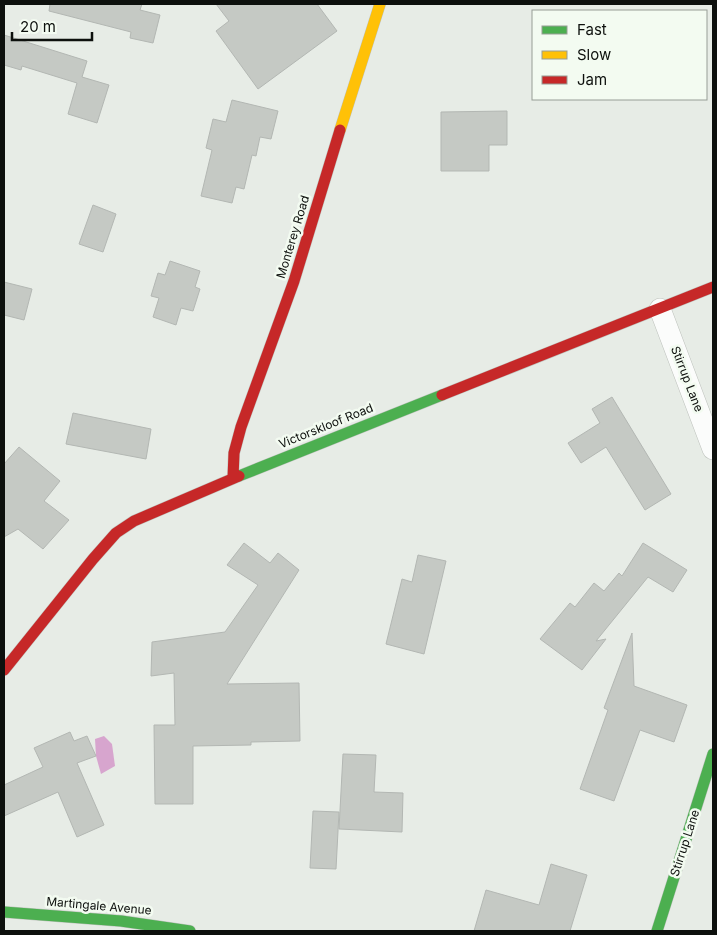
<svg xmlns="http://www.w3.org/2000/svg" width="717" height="935" font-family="Inter,sans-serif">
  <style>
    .water { fill: #d7a5ce }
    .building { fill: #c5c9c4; stroke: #b3b7b3 }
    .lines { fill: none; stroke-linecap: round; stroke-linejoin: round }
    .street-casing { stroke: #bec2bd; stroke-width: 22 }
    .fast-casing { stroke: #bec2bd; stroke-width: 12 }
    .slow-casing { stroke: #bec2bd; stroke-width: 12 }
    .jam-casing { stroke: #bec2bd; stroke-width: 12 }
    .street { stroke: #fbfcfb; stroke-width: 21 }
    .fast { stroke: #4caf50; stroke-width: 11 }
    .slow { stroke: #ffc107; stroke-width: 11 }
    .jam { stroke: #c62828; stroke-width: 11 }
    .labels { text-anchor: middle; stroke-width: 5; stroke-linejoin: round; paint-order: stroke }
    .street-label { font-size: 12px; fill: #0d100d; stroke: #f3fbf1 }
  </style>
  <rect width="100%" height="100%" fill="#e7ece6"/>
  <path class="water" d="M104 736 112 744 115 766 101 774 96 756 95 739Z"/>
  <path class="building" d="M50 4H142L140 10 160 15 153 43 130 38 131 32 49 11Z
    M216 4H317L337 31 258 89 216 31 229 21Z
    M4 35 87 61 82 77 109 85 97 123 68 114 77 83 22 66 21 70 4 65Z
    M232 100 278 111 271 139 260 137 256 156 252 155 244 189 236 187 232 203 201 196 212 150 206 148 213 119 226 122Z
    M507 111V145H489V171H441V112Z
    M93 205 116 214 103 252 79 244Z
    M170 261 200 271 195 287 200 289 193 311 181 308 176 325 153 317 159 298 151 296 158 273 165 275Z
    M4 282 32 289 24 320 4 315Z
    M612 397 671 494 645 510 606 447 581 463 568 443 600 423 592 409Z
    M73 413 151 429 146 459 66 444Z
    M19 447 60 481 44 501 69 520 43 549 18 529 4 537V464Z
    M244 543 270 563 278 553 299 570 227 684 299 683 300 741 251 742V745L193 746V804H155L154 725H175L174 673 151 676 152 642 225 632 258 585 227 565Z
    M643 543 687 570 673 592 648 577 596 641 606 639 582 670 540 639 570 603 575 607 594 583 604 591 619 573 622 576Z
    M418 555 446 561 424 654 386 644 402 579 412 582Z
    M632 633 634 686 687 705 674 742 640 730 614 801 580 789 608 710 604 708Z
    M70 732 74 741 87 736 96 756 77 763 104 825 77 837 58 792 4 816V785L43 767 34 748Z
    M343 754 376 755 374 792 403 793 402 832 339 829Z
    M313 811 339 812 336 869 310 868Z
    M551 864 587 875 570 931H474L486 890 539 905Z"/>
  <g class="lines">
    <defs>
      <path id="street" d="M660 309 713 449"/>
      <path id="fast" d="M239 476 442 395
        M4 912 121 921 190 931
        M657 931 713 754"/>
      <path id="slow" d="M340 130 380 4"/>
      <path id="jam" d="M442 395 713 287
        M233 478 234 453 241 427 294 281 340 130
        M4 670 93 559 116 533 134 521 239 476"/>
    </defs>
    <use href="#street" class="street-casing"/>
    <use href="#fast" class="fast-casing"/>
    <use href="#slow" class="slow-casing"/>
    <use href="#jam" class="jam-casing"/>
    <use href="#street" class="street"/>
    <use href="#fast" class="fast"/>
    <use href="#slow" class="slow"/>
    <use href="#jam" class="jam"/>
  </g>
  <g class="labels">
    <g class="street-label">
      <text transform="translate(293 237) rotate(-73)" y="4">Monterey Road</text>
      <text transform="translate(687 379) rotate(69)" y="4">Stirrup Lane</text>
      <text transform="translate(326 426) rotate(-22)" y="4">Victorskloof Road</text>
      <text transform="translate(685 843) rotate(-72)" y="4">Stirrup Lane</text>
      <text transform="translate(99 906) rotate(5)" y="4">Martingale Avenue</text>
    </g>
  </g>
  <rect width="717" height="935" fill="none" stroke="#0d100d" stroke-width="10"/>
  <rect x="532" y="10" width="175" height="90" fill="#f3fbf1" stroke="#979d96"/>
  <rect x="542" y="26" width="25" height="8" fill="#4caf50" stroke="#979d96"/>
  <text x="577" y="35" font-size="15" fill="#0d100d">Fast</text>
  <rect x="542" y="51" width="25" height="8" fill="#ffc107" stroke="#979d96"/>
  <text x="577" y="60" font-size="15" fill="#0d100d">Slow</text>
  <rect x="542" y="76" width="25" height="8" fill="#c62828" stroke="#979d96"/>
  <text x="577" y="85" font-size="15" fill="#0d100d">Jam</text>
  <path d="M12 32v8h80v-8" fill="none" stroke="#0d100d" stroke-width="2.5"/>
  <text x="20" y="32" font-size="15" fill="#0d100d" stroke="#f3fbf1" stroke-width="4" paint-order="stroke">20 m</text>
</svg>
